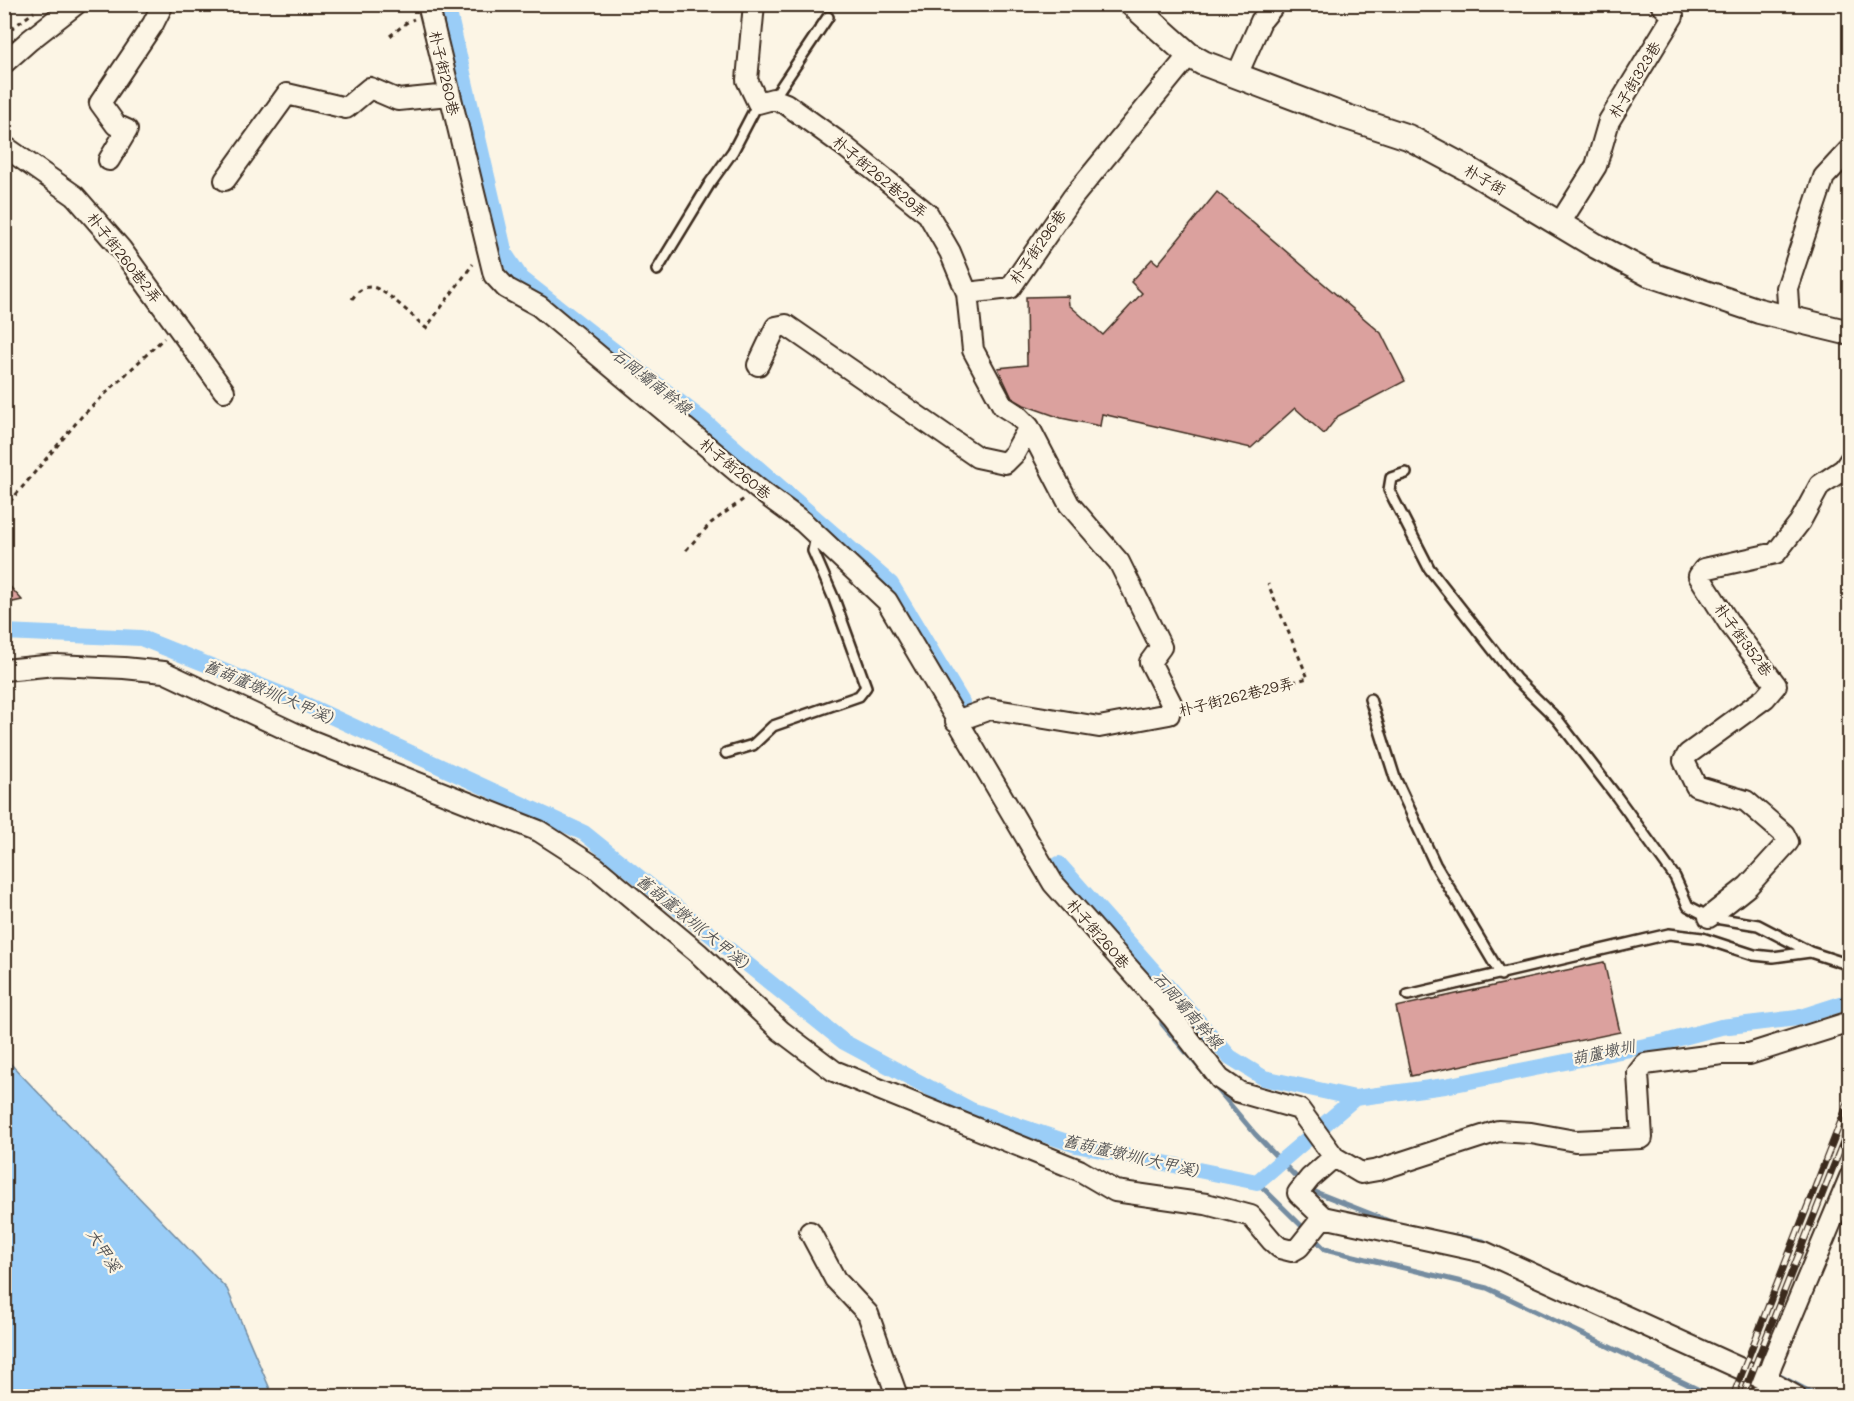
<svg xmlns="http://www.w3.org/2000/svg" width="1854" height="1401" font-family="Mali,'LXGW WenKai TC',sans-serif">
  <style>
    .water { fill: #9acdf7; stroke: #748ca0; stroke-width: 1.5 }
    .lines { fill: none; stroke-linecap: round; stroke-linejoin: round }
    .stream { stroke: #748ca0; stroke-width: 5 }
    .canal { stroke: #9acdf7; stroke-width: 16 }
    .building { fill: #dba19e; stroke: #3b2a1e; stroke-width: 1.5 }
    .service-casing { stroke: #3b2a1e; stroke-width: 14 }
    .minor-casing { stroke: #3b2a1e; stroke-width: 24 }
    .tertiary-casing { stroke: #3b2a1e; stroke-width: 28 }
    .path { stroke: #3b2a1e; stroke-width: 3; stroke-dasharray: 4.5 4.5; stroke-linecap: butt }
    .service { stroke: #fcf5e5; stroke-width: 9 }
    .minor { stroke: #fcf5e5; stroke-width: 20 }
    .tertiary { stroke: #fcf5e5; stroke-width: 24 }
    .rail-casing { stroke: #3b2a1e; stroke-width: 7 }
    .rail { stroke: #fcf5e5; stroke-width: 4.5; stroke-dasharray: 14; stroke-linecap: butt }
    .labels { text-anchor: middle; stroke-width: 4.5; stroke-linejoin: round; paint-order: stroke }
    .street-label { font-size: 15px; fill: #3b2a1e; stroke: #fcf5e5 }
    .water-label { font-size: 16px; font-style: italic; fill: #535354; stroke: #fcf5e5 }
  </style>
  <rect width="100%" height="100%" fill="#fcf5e5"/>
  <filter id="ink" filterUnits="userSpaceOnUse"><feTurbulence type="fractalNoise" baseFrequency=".0167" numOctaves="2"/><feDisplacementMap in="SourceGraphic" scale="12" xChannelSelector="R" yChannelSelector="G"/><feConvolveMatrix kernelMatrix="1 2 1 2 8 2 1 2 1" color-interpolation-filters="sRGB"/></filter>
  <g filter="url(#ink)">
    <path class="water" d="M4 1057 227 1289 273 1396H5Z"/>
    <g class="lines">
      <path class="stream" d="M1161 1016 1162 1024 1201 1070
        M1213 1084 1255 1134 1301 1182
        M1257 1182 1325 1249 1487 1288 1712 1396
        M1308 1189 1394 1223
        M1450 1235 1483 1241 1490 1245
        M1772 1372 1818 1396"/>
      <path class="canal" d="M447 4 505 254 521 278 704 421 891 584 962 702
        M4 632 141 638 296 700 584 833 844 1042 971 1110 1076 1145 1257 1182 1355 1098
        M1059 864 1230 1057 1264 1078 1355 1098 1445 1086 1665 1042 1721 1027 1797 1018 1850 1001"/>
    </g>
    <path class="building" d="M1217 192 1381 333 1405 381 1338 416 1324 434 1295 408 1251 448 1102 414 1100 426 1061 418 1024 405 1012 398 998 368 1027 365 1026 297 1068 296 1069 305 1103 335 1142 293 1131 282 1152 259 1158 264Z
      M4 580 22 600 4 604Z
      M1604 962 1620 1032 1411 1076 1396 1007Z"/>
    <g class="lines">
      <defs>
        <path id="service" d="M773 99 828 17
          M657 270 710 183 733 151 758 103
          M1406 473 1391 478 1389 490 1429 568 1516 679 1557 719 1617 797 1675 877 1688 906 1709 917 1758 925 1810 952 1850 965
          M1370 699 1395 778 1435 864 1501 975
          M726 753 753 745 773 726 859 696 866 687 834 599 813 551 816 537
          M1408 995 1669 934 1702 938 1754 955 1773 957 1810 952"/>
        <path id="minor" d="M428 4 494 275 506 288 539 306 758 489 803 522 887 601 1053 883 1172 1017 1220 1079 1239 1092 1299 1109 1334 1157 1361 1173 1378 1170 1498 1131 1531 1133 1575 1141 1642 1138 1638 1073 1645 1064 1722 1054H1749L1850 1022
          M754 4 747 80 758 103 773 99 786 104 844 146 928 214 950 252 967 293
          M4 63 30 40 76 4
          M1237 75 1261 21 1275 4
          M4 146 75 196 121 249 224 391
          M109 160 127 130 116 125 100 103 153 24 163 4
          M225 180 287 94 346 108 370 88 398 100 449 95
          M1560 223 1596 166 1609 121 1673 16 1661 4
          M1789 319 1787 288 1824 177 1850 149
          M758 365 776 327 786 325 977 457 1005 463 1014 454 1029 427 1017 415 1003 406 973 350 967 293 1010 288 1073 197 1189 55
          M4 670 55 665 124 668 164 672 307 739 539 831 595 867 699 954 781 1031 834 1071 1079 1170 1115 1191 1206 1204 1251 1216 1272 1241 1280 1248 1292 1251 1299 1247 1323 1217
          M956 721 990 709 1099 727 1169 714 1171 703 1150 662 1161 647 1119 562 1069 504 1029 427
          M1709 917 1748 886 1788 842 1784 834 1746 801 1696 786 1684 761 1688 754 1765 698 1776 685 1729 623 1699 576 1704 569 1776 553 1800 522 1820 485 1844 469 1850 460
          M1334 1157 1310 1178 1298 1193 1323 1217 1484 1252 1770 1382 1795 1396
          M810 1232 835 1279 868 1314 897 1396
          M1760 1396 1770 1382 1767 1377 1772 1363 1850 1177"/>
        <path id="tertiary" d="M1132 4 1189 55 1203 63 1344 116 1408 137 1466 168 1596 246 1649 274 1759 311 1850 333"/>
      </defs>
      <use href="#service" class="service-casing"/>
      <use href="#minor" class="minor-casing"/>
      <use href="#tertiary" class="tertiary-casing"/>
      <path class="path" d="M4 34 34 12
        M390 36 406 23 414 19
        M352 299C357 292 363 286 372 287 386 289 414 318 426 328L473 264
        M4 509 82 416 164 338
        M686 550 711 523 744 499
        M1188 709 1308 678 1268 584"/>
      <use href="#service" class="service"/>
      <use href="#minor" class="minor"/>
      <use href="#tertiary" class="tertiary"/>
      <defs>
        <path id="rail" d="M1733 1396 1850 1098
          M1743 1396 1850 1124"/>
      </defs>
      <use href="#rail" class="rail-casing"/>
      <use href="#rail" class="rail"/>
    </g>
  </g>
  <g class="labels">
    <g class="street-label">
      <text transform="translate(444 73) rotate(77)" y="5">朴子街260巷</text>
      <text transform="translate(1635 80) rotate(-59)" y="5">朴子街323巷</text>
      <text transform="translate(880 177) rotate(40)" y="5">朴子街262巷29弄</text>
      <text transform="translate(1485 180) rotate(30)" y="5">朴子街</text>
      <text transform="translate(1038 247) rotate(-55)" y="5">朴子街296巷</text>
      <text transform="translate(124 258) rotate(52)" y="5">朴子街260巷2弄</text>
      <text transform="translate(735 469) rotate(39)" y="5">朴子街260巷</text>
      <text transform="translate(1743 640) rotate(54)" y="5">朴子街352巷</text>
      <text transform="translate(1236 697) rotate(-14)" y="5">朴子街262巷29弄</text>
      <text transform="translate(1098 934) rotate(49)" y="5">朴子街260巷</text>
    </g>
    <g class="water-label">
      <text transform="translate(652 381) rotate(38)" y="6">石岡壩南幹線</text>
      <text transform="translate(269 691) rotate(23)" y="6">舊葫蘆墩圳(大甲溪)</text>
      <text transform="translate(693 921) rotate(39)" y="6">舊葫蘆墩圳(大甲溪)</text>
      <text transform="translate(1188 1010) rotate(48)" y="6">石岡壩南幹線</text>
      <text transform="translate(1603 1052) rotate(-12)" y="6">葫蘆墩圳</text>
      <text transform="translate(1131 1155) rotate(13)" y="6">舊葫蘆墩圳(大甲溪)</text>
      <text transform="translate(104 1250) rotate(57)" y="6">大甲溪</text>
    </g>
  </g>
  <rect width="1854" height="1401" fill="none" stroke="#fcf5e5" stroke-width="24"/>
  <rect x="12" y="12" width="1830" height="1377" fill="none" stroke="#3b2a1e" stroke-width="2" filter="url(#ink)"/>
</svg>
